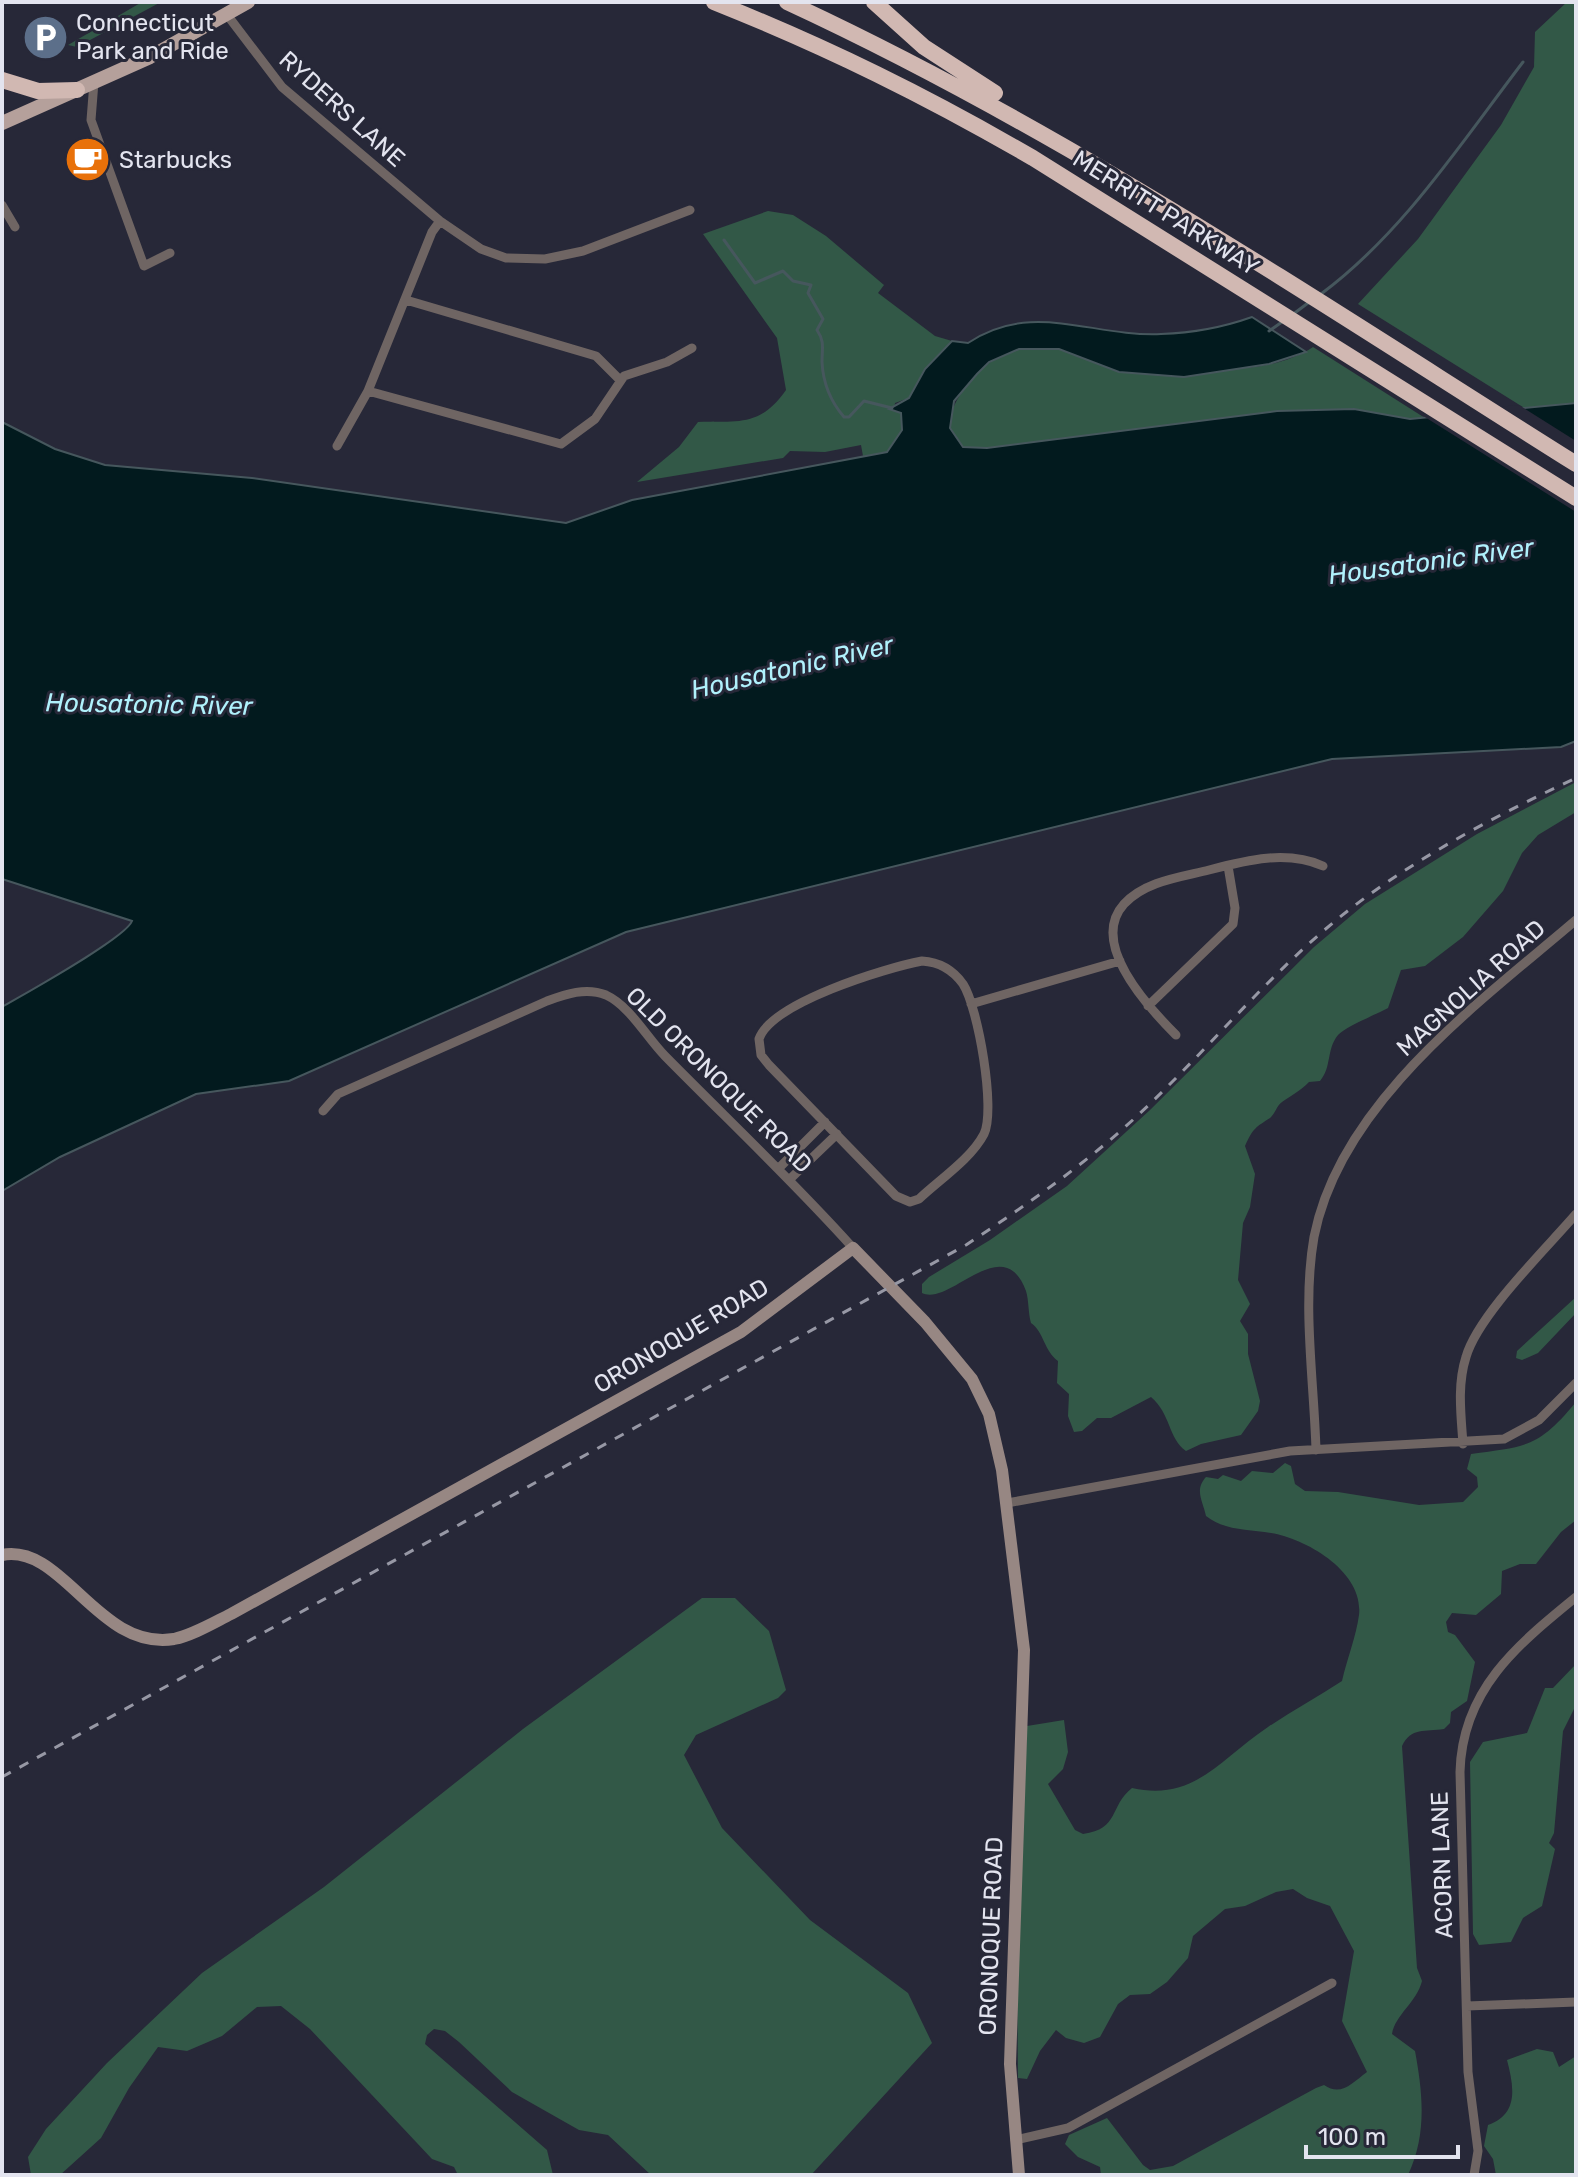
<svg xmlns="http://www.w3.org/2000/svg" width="1578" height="2177" font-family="Rubik,sans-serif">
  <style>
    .green { fill: #325847 }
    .water { fill: #021a1e; stroke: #46575d; stroke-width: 2 }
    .pier { fill: #272838 }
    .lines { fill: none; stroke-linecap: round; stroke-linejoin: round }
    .stream { stroke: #46575d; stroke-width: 3 }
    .street { stroke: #6f6563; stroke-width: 9 }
    .secondary { stroke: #978783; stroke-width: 12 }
    .primary { stroke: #b5a09b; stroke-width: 14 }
    .highway { stroke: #d1b8b2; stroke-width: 16 }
    .rail { stroke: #9798a5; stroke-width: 3; stroke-dasharray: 10 10; stroke-linecap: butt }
    .labels { text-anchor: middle; stroke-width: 6; stroke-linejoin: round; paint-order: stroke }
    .poi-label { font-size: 24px; fill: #e3e4ef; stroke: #272838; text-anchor: start }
    .street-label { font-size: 24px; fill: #e3e4ef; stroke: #272838 }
    .water-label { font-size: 26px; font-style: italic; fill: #b0f1fc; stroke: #272838 }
  </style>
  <rect width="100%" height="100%" fill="#272838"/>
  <path class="green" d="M142 2H161L77 47 68 45Z
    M1567 2H1576V403L1526 409 1358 304 1418 239 1501 125 1534 67 1535 32Z
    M768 211 793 215 826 236 884 285 878 293 935 336 952 341 925 369 909 398 895 403 894 411 901 413 902 430 887 452 863 456 861 445 825 452 790 451 783 458 637 482 679 447 698 422C739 421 760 427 786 390L777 338 703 234Z
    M1313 347 1425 418 1410 419 1354 409 1277 411 987 448 963 447 950 428C951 406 958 396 972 380 983 366 999 353 1017 350 1084 338 1162 369 1230 369 1256 369 1291 362 1313 347Z
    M1576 782V812L1538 835 1522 853 1503 891 1463 937 1425 966 1401 970 1388 1008C1377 1014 1345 1027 1338 1035 1326 1050 1332 1067 1320 1081L1309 1082C1300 1091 1292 1095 1282 1102 1277 1105 1275 1114 1270 1118 1256 1127 1253 1128 1245 1146L1255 1174 1250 1207 1243 1223 1238 1280 1250 1304 1240 1321 1248 1334V1354L1260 1401 1258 1411 1241 1435 1201 1444 1186 1451C1168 1438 1171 1414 1151 1397L1111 1418H1097L1082 1431 1074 1432 1068 1416 1069 1394 1057 1383 1058 1361C1044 1351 1044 1332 1031 1323 1028 1313 1029 1301 1026 1291 1003 1229 950 1307 922 1293V1284L929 1277 990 1240 1067 1186 1150 1110 1314 947 1365 904 1477 834Z
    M1576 1297V1313L1538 1353 1522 1360 1516 1358 1517 1351Z
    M1576 1402V1520L1561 1532 1536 1564H1520L1502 1571 1501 1594 1476 1615 1452 1613 1446 1622 1448 1632 1455 1635 1475 1662 1467 1701 1451 1712 1450 1723 1444 1729C1425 1732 1411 1727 1402 1746L1417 1968 1422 1981C1417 2002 1395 2015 1392 2034L1415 2051C1423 2094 1427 2135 1408 2175H1101L1100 2167 1078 2157 1065 2144 1069 2135 1107 2118 1143 2165 1150 2170 1173 2166 1316 2088 1324 2085C1341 2097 1352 2083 1367 2072L1342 2021 1354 1951 1330 1906 1307 1898 1293 1889 1276 1892 1245 1906 1225 1909 1193 1936 1188 1958 1167 1982 1150 1994 1130 1995 1118 2004 1100 2037 1084 2043 1066 2038 1056 2030 1040 2051 1027 2079 1018 2078 1017 1971 1027 1726 1064 1720 1068 1752 1063 1769 1048 1784 1075 1830 1083 1834C1120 1829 1109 1806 1132 1788 1195 1802 1221 1758 1268 1727 1292 1711 1318 1697 1342 1681 1347 1659 1356 1637 1359 1615 1364 1572 1307 1539 1271 1533 1248 1529 1225 1531 1206 1516 1203 1501 1194 1490 1206 1477L1218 1479 1223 1475 1241 1481 1252 1471 1273 1473 1285 1463 1291 1466 1295 1484 1305 1491 1338 1492 1419 1505 1463 1502 1478 1487 1477 1477 1467 1469 1471 1454C1527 1446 1538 1448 1576 1402Z
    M702 1598H735L769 1631 786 1690 778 1698 696 1735 684 1755 722 1828 810 1920 908 1993 932 2043 811 2175H651L608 2135 579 2130 512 2092 459 2042 445 2031 434 2029 427 2035 425 2044 547 2150 553 2175H458L454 2167 432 2159 310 2029 281 2006 257 2007 222 2036 187 2051 158 2047 129 2088 101 2138 60 2175H31L28 2157 46 2129 107 2063 202 1973 324 1887 523 1729Z
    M1576 1664V1705L1563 1731 1554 1833 1549 1843 1555 1849 1542 1906 1523 1918 1511 1942 1479 1945 1473 1934 1470 1762 1483 1742 1527 1733 1545 1688H1553Z
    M1537 2049 1553 2052 1559 2067 1576 2056V2175H1496L1493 2159 1484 2146 1488 2125C1519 2114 1514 2087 1507 2060Z"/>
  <path class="water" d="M1252 317 1306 352 1269 364 1184 377 1119 372 1059 349H1019L989 362 977 374 954 401 950 428 963 447 987 448 1277 411 1354 409 1410 419 1576 403V741L1561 747 1332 759 626 932 289 1081 196 1094 60 1157 2 1191V1007C24 994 126 938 132 921L2 879V422L55 449 105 465 252 478 566 523 632 500 887 452 902 430 901 413 889 409 909 398 925 369 952 341 968 343C1032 300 1091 337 1161 334 1191 333 1224 327 1252 317Z"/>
  <path class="pier" d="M1519 405 1576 441V512L1420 414Z"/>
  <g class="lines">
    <path class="stream" d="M724 240 755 283 783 271 793 281 811 285 808 293 823 319 817 330C825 342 822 348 822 362 823 382 831 402 844 417H849L864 401 892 408
      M1321 294C1403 233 1461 143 1523 62
      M1292 315 1308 303
      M1269 331 1282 322"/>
    <path class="street" d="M228 16 282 87 440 221 481 249 506 258 545 259 583 251 690 210
      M94 82 91 120 144 266 170 253
      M2 205 15 227
      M406 300 596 356 620 380
      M368 391 561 444 595 419 624 376 667 362 692 348
      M337 446 368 391 432 232 440 221
      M922 961C939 962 953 970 963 984 978 1007 996 1110 984 1134 971 1159 939 1180 919 1199L910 1202 896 1196 769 1065 761 1055 759 1039C771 1003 885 968 922 961Z
      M971 1004 1120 961
      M1148 1006 1233 924 1235 908 1228 866
      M1176 1035C1150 1009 1088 944 1124 904 1145 881 1181 877 1209 870 1247 860 1287 850 1323 866
      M323 1111 338 1094 547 1001C566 994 586 987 606 995 630 1006 647 1038 665 1056 728 1120 793 1181 853 1248
      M779 1168 825 1122
      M790 1179 837 1134
      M1463 1444C1461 1415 1457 1385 1466 1357 1478 1315 1546 1249 1576 1214
      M1316 1450C1314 1381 1302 1305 1314 1237 1340 1103 1479 1003 1576 920
      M1007 1503 1290 1451 1504 1439 1539 1420 1576 1383
      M1467 2006 1576 2002
      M1015 2140 1068 2128 1332 1983
      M1474 2175 1478 2151 1468 2072 1460 1772C1462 1690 1517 1645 1576 1597"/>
    <path class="secondary" d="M2 1555C63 1543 98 1651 174 1639 193 1635 213 1623 231 1614L741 1332 853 1248 925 1322 972 1379 989 1414 1002 1470 1024 1650 1010 2064 1019 2175"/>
    <path class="primary" d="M2 123 150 57 248 2"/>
    <path class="highway" d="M714 2C829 48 926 96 1033 158L1576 498
      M787 2C1064 130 1318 302 1576 464
      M874 2 924 47 995 93
      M2 80 38 91 77 90"/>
    <path class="rail" d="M2 1777 966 1245C1025 1206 1084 1165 1136 1117 1206 1052 1266 977 1340 917 1411 860 1495 816 1576 778"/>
  </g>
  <defs>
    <symbol id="parking-disc" viewBox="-11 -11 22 22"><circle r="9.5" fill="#5c6f8a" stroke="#272838"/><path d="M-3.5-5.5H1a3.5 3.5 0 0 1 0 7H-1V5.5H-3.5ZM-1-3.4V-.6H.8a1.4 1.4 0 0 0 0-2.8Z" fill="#fff"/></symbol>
    <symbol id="cafe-disc" viewBox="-11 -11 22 22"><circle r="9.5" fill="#e8710a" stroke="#272838"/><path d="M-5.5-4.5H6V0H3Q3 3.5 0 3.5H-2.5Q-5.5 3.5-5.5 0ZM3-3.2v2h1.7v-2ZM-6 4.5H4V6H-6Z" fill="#fff"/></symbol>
  </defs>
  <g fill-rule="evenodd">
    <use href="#parking-disc" x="20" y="12" width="51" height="51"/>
    <use href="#cafe-disc" x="62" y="134" width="51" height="51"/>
  </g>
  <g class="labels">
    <g class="poi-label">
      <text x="76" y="31">Connecticut<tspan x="76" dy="28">Park and Ride</tspan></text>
      <text x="119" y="168">Starbucks</text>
    </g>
    <g class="street-label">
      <text transform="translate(342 109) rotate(42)" y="8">RYDERS LANE</text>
      <text transform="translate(1166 213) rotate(32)" y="8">MERRITT PARKWAY</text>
      <text transform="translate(1471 988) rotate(-42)" y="8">MAGNOLIA ROAD</text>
      <text transform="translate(719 1080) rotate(45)" y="8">OLD ORONOQUE ROAD</text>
      <text transform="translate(681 1336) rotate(-31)" y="8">ORONOQUE ROAD</text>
      <text transform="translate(1442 1865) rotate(-92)" y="8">ACORN LANE</text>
      <text transform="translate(991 1936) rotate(-88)" y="8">ORONOQUE ROAD</text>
    </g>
    <g class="water-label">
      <text transform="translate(1431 561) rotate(-8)" y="9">Housatonic River</text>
      <text transform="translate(792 667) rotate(-13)" y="9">Housatonic River</text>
      <text transform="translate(149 704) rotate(1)" y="9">Housatonic River</text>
    </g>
  </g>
  <rect width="1578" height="2177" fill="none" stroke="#e3e4ef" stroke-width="8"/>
  <path d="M1306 2145v12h152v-12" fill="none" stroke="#e3e4ef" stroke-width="4"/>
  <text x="1318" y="2145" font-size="24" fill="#e3e4ef" stroke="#272838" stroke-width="6" paint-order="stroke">100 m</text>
</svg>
